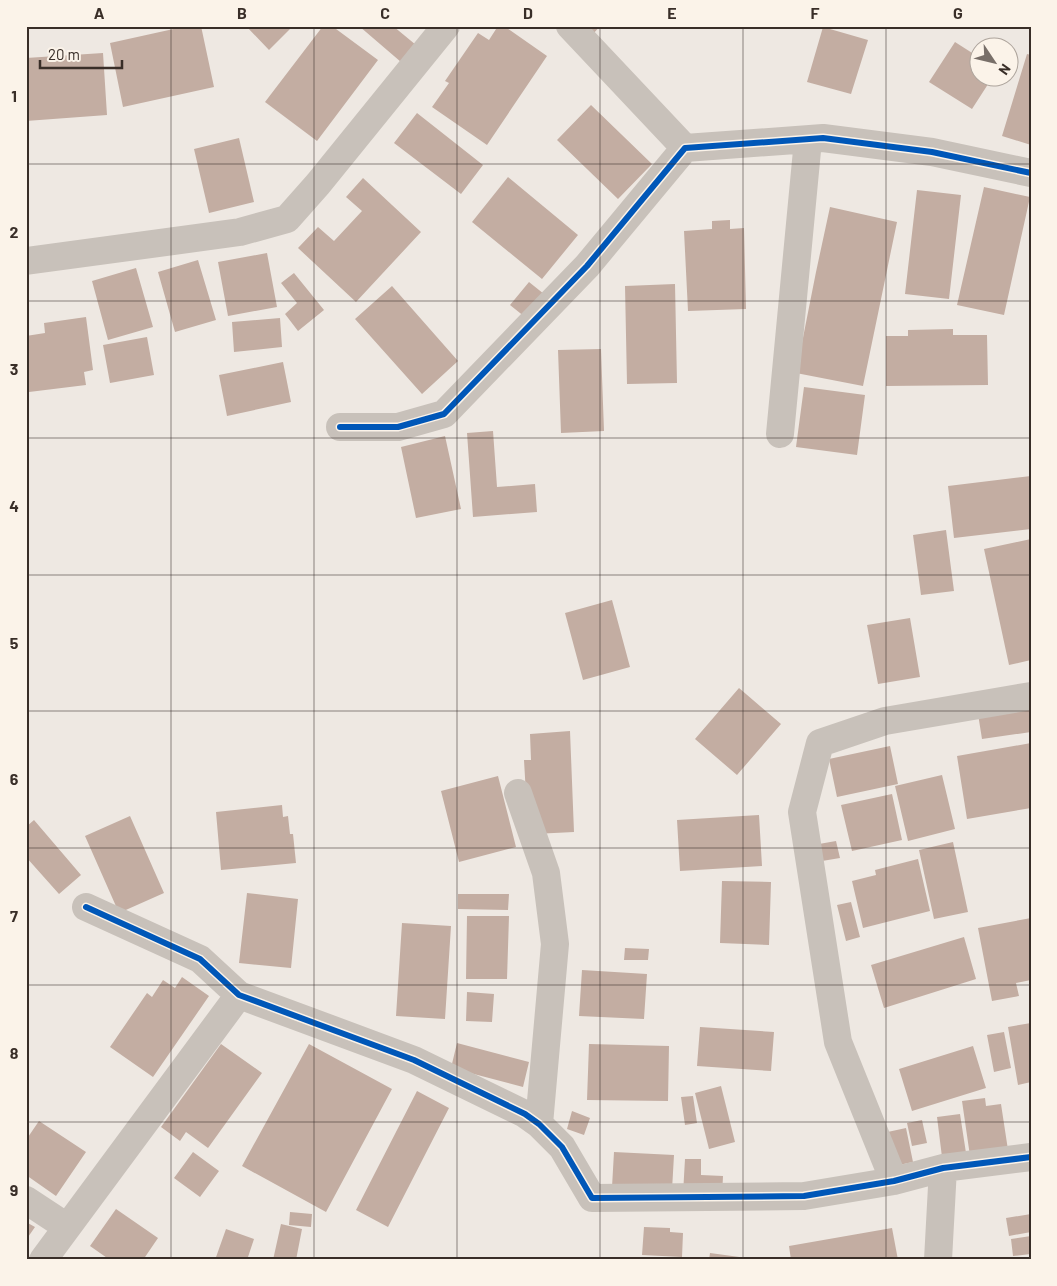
<svg xmlns="http://www.w3.org/2000/svg" width="1057" height="1286" font-family="Barlow,sans-serif">
  <style>
    .building { fill: #c3ada2 }
    .lines { fill: none; stroke-linecap: round; stroke-linejoin: round }
    .minor { stroke: #c8c1ba; stroke-width: 28 }
    .cycleway-casing { stroke: #fbf3e9; stroke-width: 9 }
    .cycleway { stroke: #0057b8; stroke-width: 6 }
    .grid { fill: none; stroke: #392e28; stroke-width: 1; stroke-opacity: 0.55 }
    .neatline { fill: none; stroke: #392e28; stroke-width: 2 }
    .grid-label { font-size: 16px; text-anchor: middle; font-weight: bold; fill: #392e28 }
  </style>
  <rect width="100%" height="100%" fill="#eee8e2"/>
  <path class="building" d="M187 26H201L214 87 123 107 110 43Z
    M246 26H293L269 50Z
    M323 26H332L378 60 317 141 265 102Z
    M359 26H393L416 45 401 62Z
    M498 26H504L547 56 487 145 432 107 449 83 445 81 478 33 489 40Z
    M587 26H600L594 33Z
    M823 27 868 40 851 94 807 82Z
    M955 42 980 58V78H992L972 109 929 82Z
    M103 53 107 115 26 121V58Z
    M1027 54 1031 55V145L1002 136Z
    M591 105 652 164 618 199 557 140Z
    M417 113 483 165 461 194 394 143Z
    M239 138 254 202 209 213 194 149Z
    M508 177 578 235 542 279 472 222Z
    M363 178 421 232 356 302 298 248 318 227 334 241 362 211 346 197Z
    M984 187 1030 197 1004 315 957 305Z
    M917 190 961 195 949 299 905 294Z
    M830 207 897 222 863 386 796 373 816 272Z
    M730 220V229L744 228 746 309 688 311 684 231 712 229V221Z
    M267 253 277 307 228 316 218 262Z
    M198 260 216 320 175 332 158 272Z
    M136 268 153 327 108 340 92 281Z
    M294 273 324 310 298 331 285 314 297 303 281 283Z
    M529 282 544 294 525 317 510 305Z
    M675 284 677 383 627 384 625 286Z
    M392 286 458 361 422 394 355 319Z
    M86 317 93 370 84 372 86 385 29 392 27 379H26V336L45 333 44 323Z
    M280 318 282 347 234 352 232 322Z
    M953 329V335H987L988 385 886 386V336H908V330Z
    M147 337 154 375 110 383 103 345Z
    M601 349 604 431 561 433 558 350Z
    M283 362 291 402 227 416 219 375Z
    M804 387 865 395 857 455 796 447Z
    M493 431 497 487 535 484 537 512 473 517 467 433Z
    M445 436 461 509 416 518 401 447Z
    M1031 476V529L954 538 948 486Z
    M946 530 954 591 921 595 913 535Z
    M1031 539V660L1009 665 984 549Z
    M612 600 630 667 583 680 565 613Z
    M910 618 920 677 878 684 867 625Z
    M739 688 781 724 737 775 695 739Z
    M1031 707V732L982 739 978 714Z
    M570 731 574 832 534 834 527 812 524 760H531L530 734Z
    M1031 743V808L967 819 957 756Z
    M890 746 898 784 837 797 829 759Z
    M942 775 955 829 908 841 895 786Z
    M498 776 516 847 459 862 441 791Z
    M892 794 902 840 852 851 841 805Z
    M282 805 283 817 288 816 290 834H293L296 863 221 870 216 812Z
    M759 815 762 866 680 871 677 820Z
    M130 816 164 893 119 913 85 836Z
    M34 820 81 875 59 894 26 857V827Z
    M836 841 840 858 822 861 819 844Z
    M953 842 968 912 934 919 919 850Z
    M918 859 930 911 863 928 852 881 876 875 875 870Z
    M722 881 771 882 769 945 720 943Z
    M247 893 298 899 291 968 239 963Z
    M458 894H509L508 910 458 909Z
    M851 902 860 937 846 941 837 905Z
    M467 916H509L507 979H466Z
    M1031 918V980L1016 983 1019 996 992 1001 978 928Z
    M402 923 451 926 445 1019 396 1016Z
    M964 937 976 979 884 1008 871 965Z
    M625 948 649 949 648 960H624Z
    M582 970 647 974 644 1019 579 1016Z
    M182 977 209 996 153 1077 110 1047 147 993 152 997 163 980 175 988Z
    M467 992 494 994 492 1022 466 1021Z
    M1031 1023V1082L1018 1085 1008 1027Z
    M700 1027 774 1032 771 1071 697 1066Z
    M1004 1032 1011 1068 994 1072 987 1035Z
    M457 1043 529 1062 523 1087 451 1068Z
    M221 1044 262 1073 208 1148 186 1132 180 1141 161 1127Z
    M309 1044 392 1089 326 1212 242 1166Z
    M589 1044 669 1046 668 1101 587 1100Z
    M973 1046 986 1088 912 1111 899 1069Z
    M721 1086 735 1142 709 1149 695 1093Z
    M417 1091 449 1108 388 1227 356 1210Z
    M693 1096 697 1123 685 1125 681 1097Z
    M985 1098 986 1106 1001 1104 1008 1150 970 1156 962 1101Z
    M572 1111 590 1118 584 1135 567 1129Z
    M960 1114 966 1153 942 1157 937 1117Z
    M922 1120 927 1143 912 1146 907 1123Z
    M39 1121 86 1152 56 1196 26 1175V1140Z
    M906 1128 913 1162 890 1167 883 1133Z
    M193 1152 219 1171 200 1197 174 1178Z
    M614 1152 674 1155 672 1190 612 1187Z
    M685 1159H701V1175L723 1176 722 1196 683 1194Z
    M116 1209 158 1238 143 1260H110L90 1246Z
    M290 1212 312 1214 311 1227 289 1225Z
    M1031 1214V1232L1009 1236 1006 1218Z
    M26 1222 35 1227 26 1240Z
    M281 1224 302 1229 296 1260H273Z
    M644 1227 670 1228V1232L683 1233 682 1257 642 1255Z
    M892 1228 898 1260H791L789 1246Z
    M226 1229 254 1239 247 1260H215Z
    M1031 1236V1254L1013 1256 1011 1239Z
    M710 1253 754 1259V1260H709Z"/>
  <g class="lines">
    <path class="minor" d="M570 26 685 148
      M26 261 240 232 287 219 318 184 446 26
      M340 427H398L444 414 587 266 685 148 823 138 932 152 1031 173
      M780 434 808 140
      M518 793 546 873 555 944 539 1124
      M86 907 200 959 239 995 414 1060 525 1114 539 1124 562 1147 592 1198 804 1196 894 1181 943 1168 1031 1157
      M894 1181 838 1042 802 812 820 743 885 721 1031 696
      M26 1200 67 1227
      M43 1260 239 995
      M938 1260 943 1168"/>
    <defs>
      <path id="cycleway" d="M340 427H398L444 414 587 266 685 148 823 138 932 152 1031 173
        M86 907 200 959 239 995 414 1060 525 1114 539 1124 562 1147 592 1198 804 1196 894 1181 943 1168 1031 1157"/>
    </defs>
    <use href="#cycleway" class="cycleway-casing"/>
    <use href="#cycleway" class="cycleway"/>
  </g>
  <path class="grid" d="M171 26V1260M314 26V1260M457 26V1260M600 26V1260M743 26V1260M886 26V1260M26 164H1031M26 301H1031M26 438H1031M26 575H1031M26 711H1031M26 848H1031M26 985H1031M26 1122H1031"/>
  <rect width="1057" height="1286" fill="none" stroke="#fbf3e9" stroke-width="55"/>
  <g transform="translate(994 62) rotate(125)"><circle r="24" fill="#fbf3e9" stroke="#ada49c"/>
  <path d="M0-4L9 19L0 12L-9 19Z" fill="#786f69"/>
  <text y="-8" font-size="14" font-weight="bold" text-anchor="middle" fill="#392e28">N</text>
  </g>
  <path d="M40 60v8h82v-8" fill="none" stroke="#392e28" stroke-width="2.5"/>
  <text x="48" y="60" font-size="15" fill="#392e28" stroke="#fbf3e9" stroke-width="4" paint-order="stroke">20 m</text>
  <rect x="28" y="28" width="1002" height="1230" class="neatline"/>
  <g class="grid-label">
    <text x="99" y="19">A</text>
    <text x="242" y="19">B</text>
    <text x="385" y="19">C</text>
    <text x="528" y="19">D</text>
    <text x="672" y="19">E</text>
    <text x="815" y="19">F</text>
    <text x="958" y="19">G</text>
    <text x="14" y="102">1</text>
    <text x="14" y="238">2</text>
    <text x="14" y="375">3</text>
    <text x="14" y="512">4</text>
    <text x="14" y="649">5</text>
    <text x="14" y="785">6</text>
    <text x="14" y="922">7</text>
    <text x="14" y="1059">8</text>
    <text x="14" y="1196">9</text>
  </g>
</svg>
